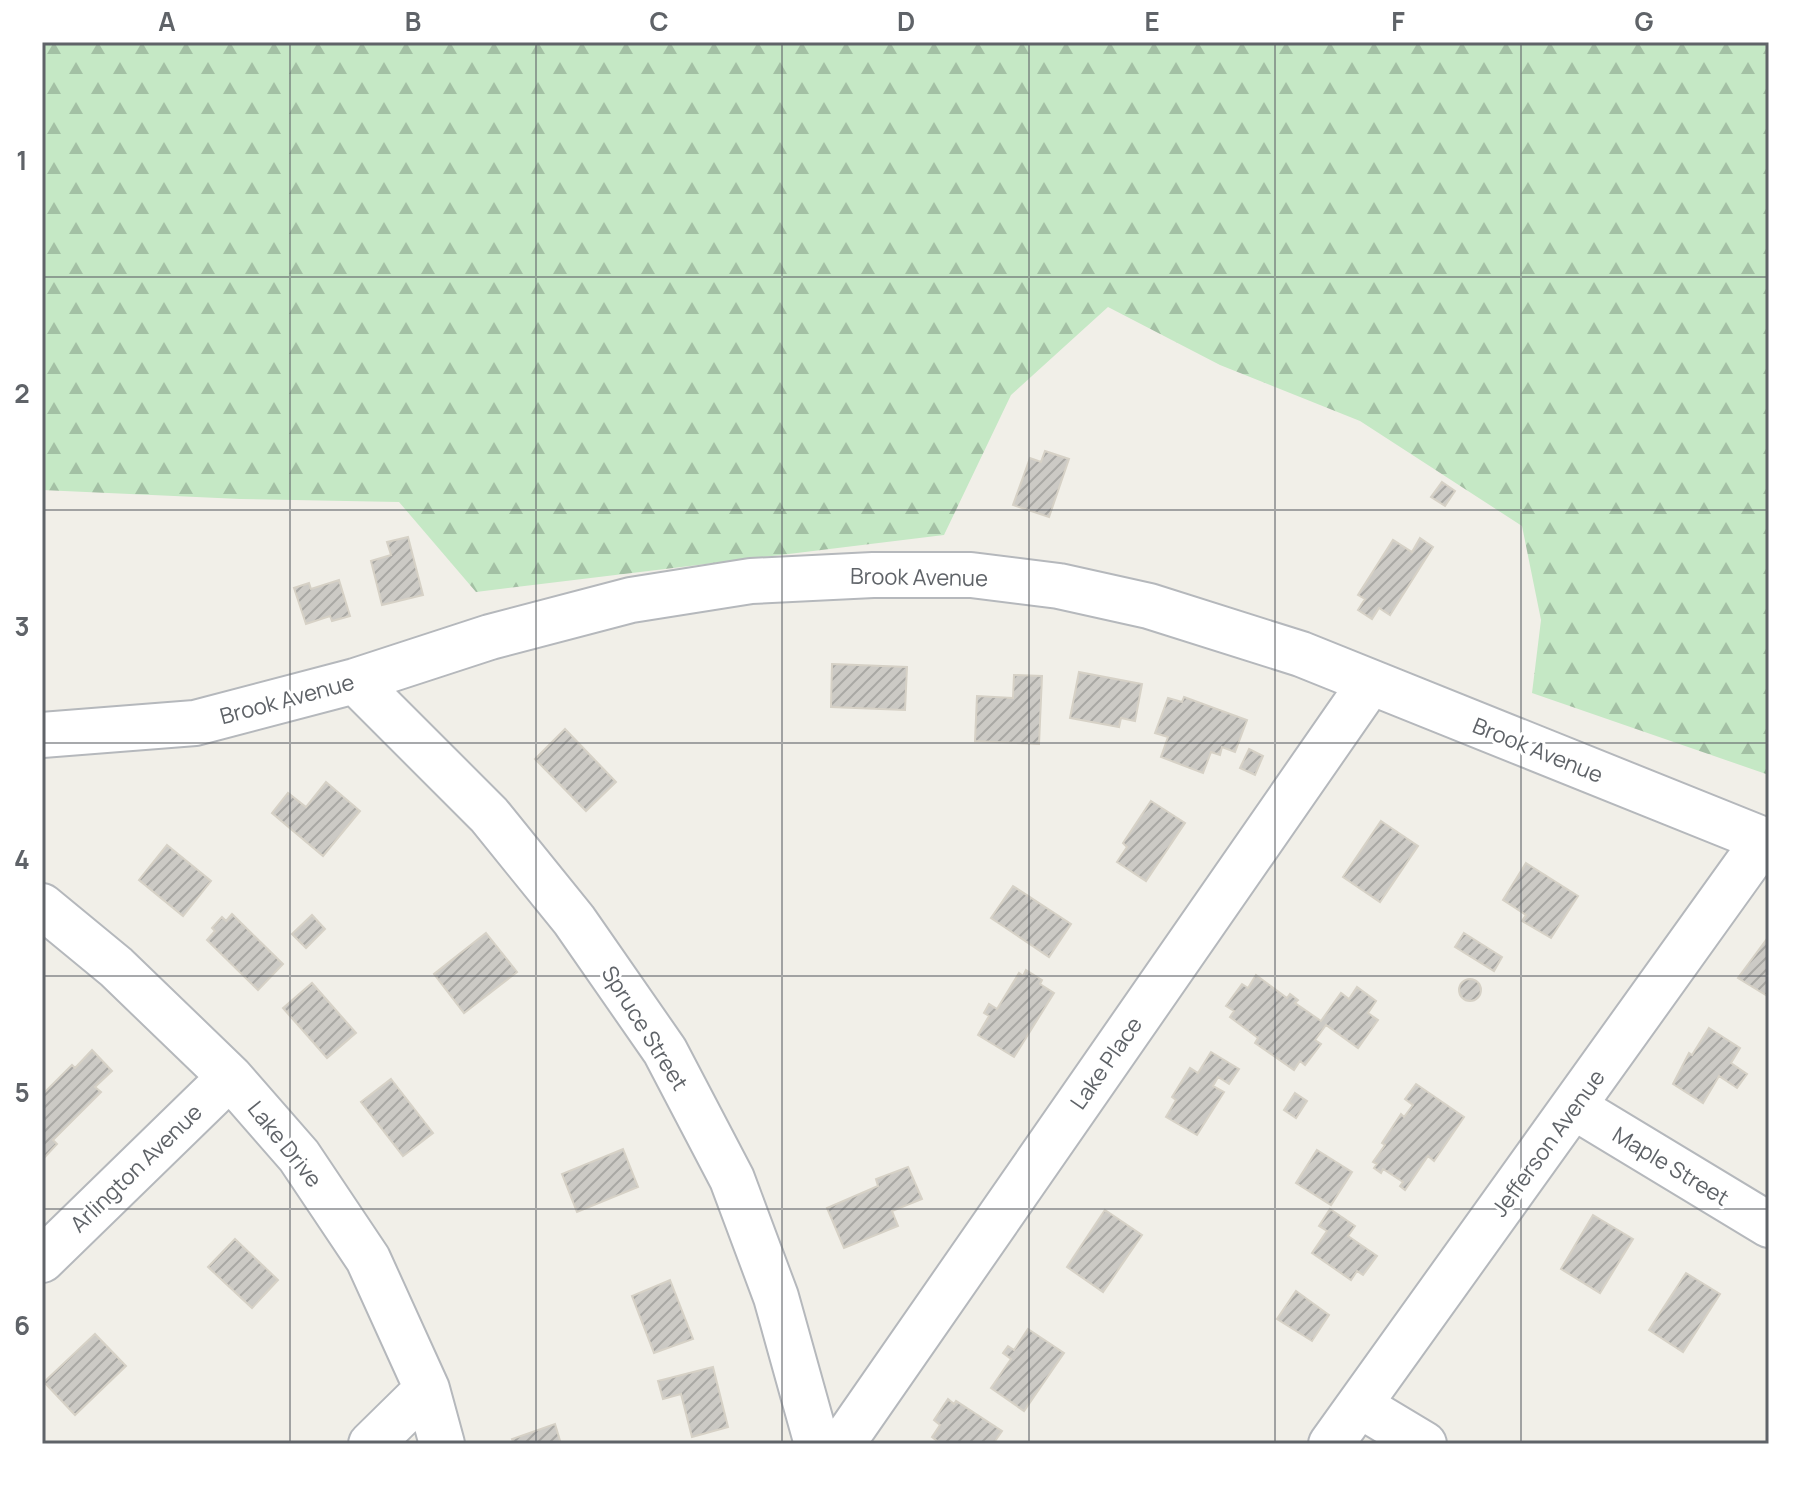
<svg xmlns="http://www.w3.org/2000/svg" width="1811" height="1486" font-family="Manrope,sans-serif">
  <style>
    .forest { fill: url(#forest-firs) }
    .building { fill: url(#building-hatch); stroke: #d6d1c6; stroke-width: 2 }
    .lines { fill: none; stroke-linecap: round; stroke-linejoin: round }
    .minor-casing { stroke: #b5b8bc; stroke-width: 48 }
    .minor { stroke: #fff; stroke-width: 44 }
    .grid { fill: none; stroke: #5f6368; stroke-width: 2; stroke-opacity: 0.55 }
    .labels { text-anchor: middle; stroke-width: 6; stroke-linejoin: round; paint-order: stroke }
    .street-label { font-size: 22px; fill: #5f6368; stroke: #fff }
    .neatline { fill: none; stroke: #5f6368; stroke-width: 3 }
    .grid-label { font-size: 26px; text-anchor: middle; font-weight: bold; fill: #5f6368 }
  </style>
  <defs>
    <pattern id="forest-firs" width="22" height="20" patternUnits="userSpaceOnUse" patternTransform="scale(2)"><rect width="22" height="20" fill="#c5e8c5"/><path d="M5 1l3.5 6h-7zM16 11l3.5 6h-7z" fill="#a3c0a4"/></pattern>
    <pattern id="building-hatch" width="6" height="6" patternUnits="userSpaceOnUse" patternTransform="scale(2)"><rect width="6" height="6" fill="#cccac5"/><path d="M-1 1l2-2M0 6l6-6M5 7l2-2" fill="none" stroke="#a9a8a4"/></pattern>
  </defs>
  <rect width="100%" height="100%" fill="#f1efe8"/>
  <path class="forest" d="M42 42H1769V775L1532 693 1541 620 1522 526 1360 421 1220 365 1108 307 1011 395 944 535 476 592 399 502 240 499 42 490Z"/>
  <path class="building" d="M1045 451 1069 459 1049 517 1013 505 1030 458 1041 462Z
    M1442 482 1455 491 1445 506 1431 497Z
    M408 537 423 595 382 605 371 561 391 555 387 542Z
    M1420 538 1433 547 1390 615 1379 608 1372 619 1358 610 1365 599 1358 595 1393 540 1412 552Z
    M339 580 350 616 332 621 330 616 306 624 294 588 309 583 311 589Z
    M832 664 907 667 905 710 831 707Z
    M1079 672 1142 684 1135 721 1121 718 1119 727 1070 718Z
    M1014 675 1042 676 1039 744 975 741 977 696 1013 698Z
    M1184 697 1247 720 1235 752 1222 747 1220 755 1211 752 1203 773 1161 757 1168 737 1155 733 1168 698 1182 702Z
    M565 729 616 782 586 811 535 759Z
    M1249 749 1263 756 1255 775 1240 768Z
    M326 782 360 811 323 856 272 813 288 793 306 807Z
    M1151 801 1185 823 1146 881 1117 862 1127 847 1123 843Z
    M1381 821 1418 846 1380 902 1343 877Z
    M167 845 211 881 183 916 139 880Z
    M1526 863 1578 896 1551 938 1522 921 1526 915 1503 900Z
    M1013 886 1071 924 1049 957 991 918Z
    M232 914 283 964 258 990 207 940 215 931 212 928 222 917 226 921Z
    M312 915 325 929 306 948 292 934Z
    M486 933 517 972 464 1013 434 974Z
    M1464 933 1502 957 1494 971 1455 947Z
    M1769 936V997L1738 978Z
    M1026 970 1042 980 1040 984 1054 993 1014 1057 978 1035 989 1016 984 1013 989 1004 997 1009 1019 973 1023 976Z
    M1256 975 1287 998 1290 994 1298 1000 1295 1003 1321 1021 1341 993 1349 999 1357 987 1376 1001 1368 1013 1378 1020 1358 1048 1326 1025 1315 1040 1321 1044 1305 1065 1300 1061 1294 1070 1255 1043 1258 1038 1230 1017 1234 1011 1226 1006 1242 984 1248 988Z
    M1459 990a11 11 0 1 1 22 0a11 11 0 1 1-22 0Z
    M312 983 356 1033 327 1058 283 1008Z
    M1709 1028 1740 1048 1731 1063 1747 1074 1737 1088 1719 1076 1703 1103 1673 1084 1689 1053 1692 1055Z
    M92 1050 112 1071 95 1087 101 1092 53 1140 57 1144 43 1159 42 1095 72 1065 75 1068Z
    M1211 1052 1239 1069 1229 1084 1218 1077 1213 1086 1224 1092 1197 1135 1166 1117 1176 1100 1172 1097 1190 1068 1198 1073Z
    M391 1079 433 1133 403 1156 361 1102Z
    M1416 1084 1464 1117 1434 1161 1428 1156 1405 1190 1400 1186 1403 1182 1383 1169 1381 1173 1374 1168 1377 1164 1373 1162 1385 1145 1382 1143 1401 1114 1404 1117 1413 1105 1405 1099Z
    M1295 1093 1307 1101 1296 1118 1284 1110Z
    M623 1149 638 1187 577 1212 562 1174Z
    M1317 1150 1352 1172 1331 1205 1296 1183Z
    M908 1167 922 1199 892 1211 898 1226 844 1248 827 1208 878 1186 876 1179Z
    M1330 1209 1355 1226 1348 1236 1377 1256 1363 1275 1357 1271 1351 1280 1312 1253 1327 1231 1319 1226Z
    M1105 1210 1142 1235 1103 1292 1067 1267Z
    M1593 1215 1633 1239 1600 1293 1561 1269Z
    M235 1239 278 1280 252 1308 208 1267Z
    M1686 1273 1720 1294 1683 1352 1649 1330Z
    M670 1280 693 1339 654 1353 632 1296Z
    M1296 1291 1329 1315 1312 1341 1277 1319Z
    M1028 1329 1064 1353 1024 1411 991 1388 1011 1359 1003 1353 1008 1346 1014 1350Z
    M95 1334 126 1366 75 1415 44 1382Z
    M713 1367 728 1427 692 1437 681 1394 663 1399 658 1381Z
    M948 1399 954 1404 956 1401 1002 1431 993 1444H941L932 1437 940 1425 934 1420Z
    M555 1424 561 1444H514L512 1439Z"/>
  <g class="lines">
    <defs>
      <path id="minor" d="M355 681 489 815 574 920 665 1051 732 1179 776 1297 817 1444
        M42 735 195 723 355 681 490 637 631 600 751 581 873 575H971L1059 586 1149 606 1301 654 1769 842
        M42 906 116 967 230 1077 299 1156 368 1259 427 1389 442 1444
        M1574 1107 1769 1225
        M42 1260 230 1077
        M1359 1405 1424 1444
        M371 1444 427 1389
        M842 1444 1370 683
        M1331 1444 1764 840"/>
    </defs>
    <use href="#minor" class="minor-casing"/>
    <use href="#minor" class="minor"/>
  </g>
  <path class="grid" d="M290 42V1444M536 42V1444M782 42V1444M1029 42V1444M1275 42V1444M1521 42V1444M42 277H1769M42 510H1769M42 743H1769M42 976H1769M42 1209H1769"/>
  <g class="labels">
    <g class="street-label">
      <text transform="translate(919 577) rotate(1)" y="8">Brook Avenue</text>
      <text transform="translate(287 699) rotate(-15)" y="8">Brook Avenue</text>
      <text transform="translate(1538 750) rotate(22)" y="8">Brook Avenue</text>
      <text transform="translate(645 1028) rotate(58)" y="8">Spruce Street</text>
      <text transform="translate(1106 1063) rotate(-55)" y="8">Lake Place</text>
      <text transform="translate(1548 1143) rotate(-54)" y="8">Jefferson Avenue</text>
      <text transform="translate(285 1144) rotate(51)" y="8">Lake Drive</text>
      <text transform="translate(1671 1166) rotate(31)" y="8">Maple Street</text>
      <text transform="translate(136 1168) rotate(-44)" y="8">Arlington Avenue</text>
    </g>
  </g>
  <rect width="1811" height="1486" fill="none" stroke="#ffffff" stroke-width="88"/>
  <rect x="44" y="44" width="1723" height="1398" class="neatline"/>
  <g class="grid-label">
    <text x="167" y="31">A</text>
    <text x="413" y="31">B</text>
    <text x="659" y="31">C</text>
    <text x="906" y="31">D</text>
    <text x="1152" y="31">E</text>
    <text x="1398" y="31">F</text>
    <text x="1644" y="31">G</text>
    <text x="22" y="170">1</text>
    <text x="22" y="403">2</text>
    <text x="22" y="636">3</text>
    <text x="22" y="869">4</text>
    <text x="22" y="1102">5</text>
    <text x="22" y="1335">6</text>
  </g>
</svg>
